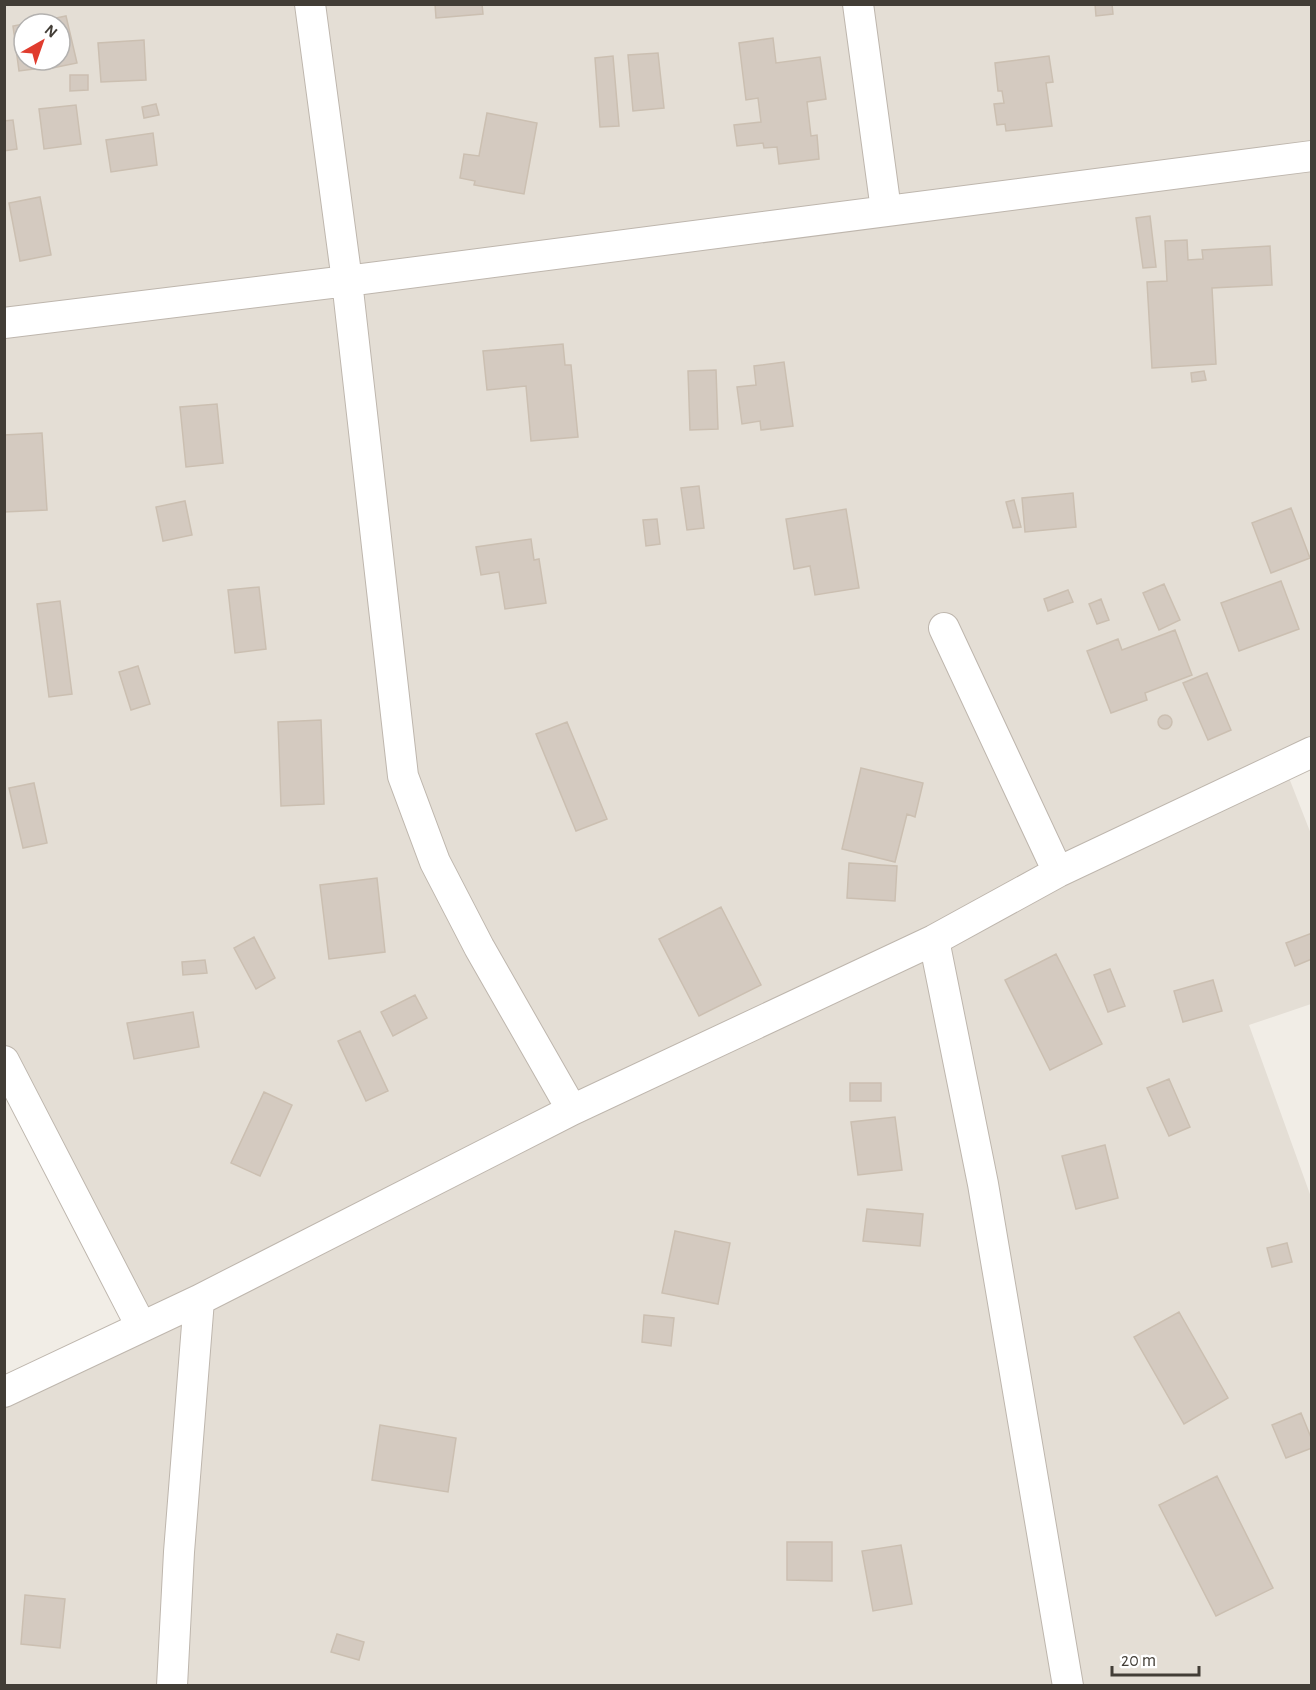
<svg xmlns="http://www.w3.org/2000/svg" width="1316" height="1690" font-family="'Alegreya Sans',sans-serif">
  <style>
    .residential { fill: #e4ded5; fill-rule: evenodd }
    .building { fill: #d4cac0; stroke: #cbbfb1; stroke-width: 1.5 }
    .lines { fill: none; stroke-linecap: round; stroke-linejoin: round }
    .minor-casing { stroke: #beb6ad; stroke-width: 32 }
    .minor { stroke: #fff; stroke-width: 30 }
  </style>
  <rect width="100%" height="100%" fill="#f1ede6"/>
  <path class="residential" d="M5 5H1311L1312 745 1282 760 1311 834V1004L1249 1025 1311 1197V1685H5V1402L150 1330 5 1043ZM24 24H60V60H24Z"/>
  <path class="building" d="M435 4H482L483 14 436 18Z
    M1095 4H1112L1113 14 1096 16Z
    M66 16 77 63 47 69 45 60H60V24H37V22Z
    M24 24V60H40L41 68 19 71 13 26Z
    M773 38 776 63 820 57 826 99 807 102 811 136 817 135 819 159 779 164 777 147 764 148 763 143 737 146 734 125 761 122 758 98 746 100 739 43Z
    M144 40 146 80 101 82 98 43Z
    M658 53 664 108 633 111 628 55Z
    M613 56 619 126 600 127 595 58Z
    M1049 56 1053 82 1046 83 1052 126 1006 131 1005 124 997 125 994 104 1004 103 1002 91H998L995 63Z
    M70 75H88V90L70 91Z
    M156 104 159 115 144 118 142 107Z
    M76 105 81 144 44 149 39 109Z
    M487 113 537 123 524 194 474 185 475 181 460 178 464 154 479 156Z
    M13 120 17 149 4 151V121Z
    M153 133 157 165 111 172 106 140Z
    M40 197 51 255 20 261 9 203Z
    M1150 216 1156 267 1143 268 1136 218Z
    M1187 240 1188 260 1203 259 1202 250 1270 246 1272 285 1212 288 1216 364 1152 368 1147 282 1167 281 1165 241Z
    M563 344 565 365H571L578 437 531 441 526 386 487 390 483 351Z
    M784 362 793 426 761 430 760 421 742 424 737 387 756 385 754 366Z
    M716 370 718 429 690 430 688 371Z
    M1204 371 1206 380 1192 382 1191 373Z
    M217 404 223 463 186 467 180 407Z
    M42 433 47 510 4 512V435Z
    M699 486 704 528 687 530 681 488Z
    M1073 493 1076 527 1025 532 1022 498Z
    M1014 500 1021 527 1013 528 1006 502Z
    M185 501 192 535 163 541 156 507Z
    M1291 508 1310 558 1271 573 1252 523Z
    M846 509 859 588 815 595 810 566 794 569 786 519Z
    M657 519 660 544 646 546 643 520Z
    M531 539 534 560 539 559 546 603 505 609 499 572 481 575 476 547Z
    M1281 581 1299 629 1239 651 1221 603Z
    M1164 584 1180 620 1159 630 1143 593Z
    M259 587 266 649 235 653 228 590Z
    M1068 590 1073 602 1048 611 1044 599Z
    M1101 599 1109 620 1097 624 1089 604Z
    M60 601 72 694 49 697 37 604Z
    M1175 630 1192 675 1145 693 1147 700 1111 713 1087 651 1118 639 1122 650Z
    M138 666 150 704 131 710 119 672Z
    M1207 673 1231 730 1208 740 1183 683Z
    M1158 722a7 7 0 1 1 14 0a7 7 0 1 1-14 0Z
    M321 720 324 804 281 806 278 722Z
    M567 722 607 819 576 831 536 734Z
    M861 768 923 783 915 817 907 814 895 862 842 849Z
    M34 783 47 843 23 848 9 788Z
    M849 863 897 866 895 901 847 898Z
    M377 878 385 952 329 959 320 885Z
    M721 907 761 985 699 1016 659 939Z
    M1312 933V959L1295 966 1286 943Z
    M254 937 275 978 256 989 234 948Z
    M1056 954 1102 1044 1050 1070 1005 980Z
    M205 960 207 973 183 975 182 962Z
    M1110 969 1125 1006 1108 1012 1094 975Z
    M1213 980 1222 1011 1183 1022 1174 991Z
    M415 995 427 1018 393 1036 381 1012Z
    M193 1012 199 1047 134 1059 127 1023Z
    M360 1031 388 1091 366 1101 338 1041Z
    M1169 1079 1190 1127 1169 1136 1147 1088Z
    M850 1083H881V1101H850Z
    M264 1092 292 1105 260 1176 231 1163Z
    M895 1117 902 1170 858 1175 851 1122Z
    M1105 1145 1118 1198 1076 1209 1062 1156Z
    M867 1209 923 1214 920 1246 863 1241Z
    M675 1231 730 1243 718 1304 662 1293Z
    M1287 1243 1292 1262 1272 1267 1267 1248Z
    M1179 1312 1228 1398 1184 1424 1134 1337Z
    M644 1315 674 1318 671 1346 642 1342Z
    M1301 1413 1312 1440V1448L1286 1458 1272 1425Z
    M380 1425 456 1438 448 1492 372 1480Z
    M1217 1476 1273 1588 1216 1616 1159 1505Z
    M787 1542H832V1581L787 1580Z
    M901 1545 912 1604 873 1611 862 1551Z
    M25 1595 65 1599 60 1648 21 1644Z
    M337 1634 364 1642 359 1660 331 1652Z"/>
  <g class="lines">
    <defs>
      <path id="minor" d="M310 4 347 281 403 776 435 862 479 947 572 1110
        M858 4 886 210
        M4 323 347 281 1312 156
        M944 628 1058 872
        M934 940 983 1184 1068 1686
        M4 1061 141 1326
        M4 1392 199 1300 572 1110 934 940 1058 872 1312 752
        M172 1686 179 1552 199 1300"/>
    </defs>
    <use href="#minor" class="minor-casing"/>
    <use href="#minor" class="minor"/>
  </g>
  <rect width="1316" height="1690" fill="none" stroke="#423d36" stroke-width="12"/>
  <g transform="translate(42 42) rotate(40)"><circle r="28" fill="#ffffff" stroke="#b3b1af" stroke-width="1.5"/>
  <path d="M0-4.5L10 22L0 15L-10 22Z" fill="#e03c2e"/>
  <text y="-9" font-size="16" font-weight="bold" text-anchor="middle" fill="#423d36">N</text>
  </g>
  <path d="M1112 1666v9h87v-9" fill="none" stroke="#423d36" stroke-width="3"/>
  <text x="1121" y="1666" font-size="18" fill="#423d36" stroke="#ffffff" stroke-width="4.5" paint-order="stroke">20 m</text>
</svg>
